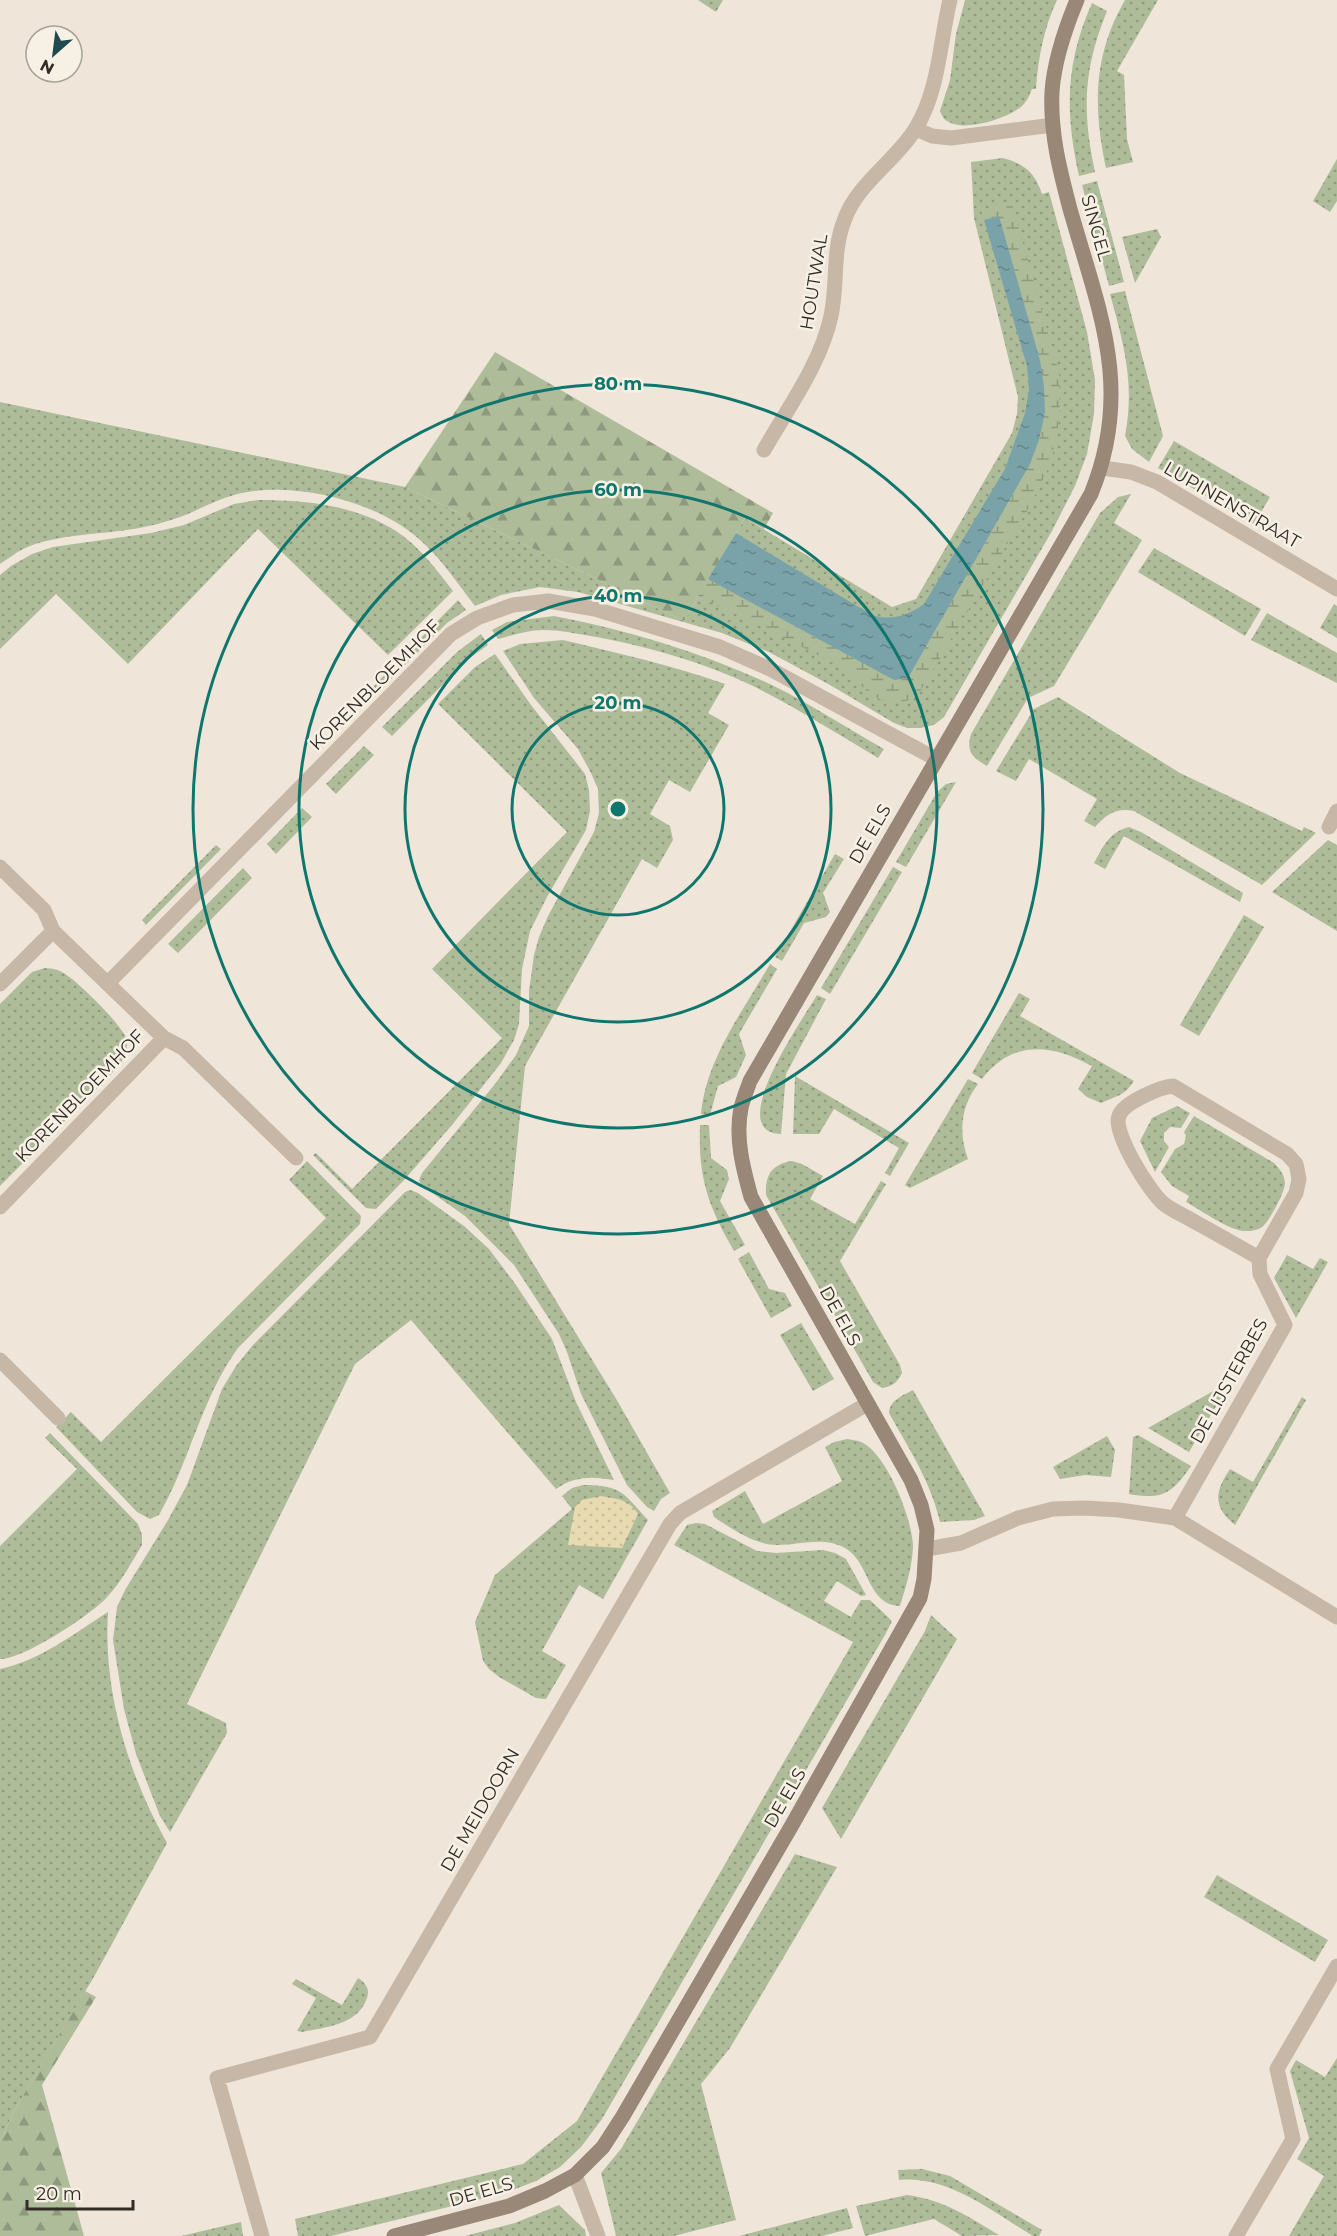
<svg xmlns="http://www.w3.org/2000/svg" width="1337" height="2236" font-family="Montserrat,sans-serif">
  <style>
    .grass { fill: url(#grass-dots) }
    .forest { fill: url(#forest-firs) }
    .wetland { fill: url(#wetland-marsh) }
    .sand { fill: url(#sand-dots) }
    .water { fill: url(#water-ripples) }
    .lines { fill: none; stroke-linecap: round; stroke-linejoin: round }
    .street { stroke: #c6b7a6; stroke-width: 15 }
    .secondary { stroke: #998778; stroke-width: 15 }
    .ring { fill: none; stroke: #0f766e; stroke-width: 3 }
    .labels { text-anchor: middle; stroke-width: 5; stroke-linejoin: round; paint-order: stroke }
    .street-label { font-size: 18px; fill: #322b26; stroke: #f7f0e4 }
    .centre { fill: #0f766e; stroke: #f7f0e4; stroke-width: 3 }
    .ring-label { font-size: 18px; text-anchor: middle; font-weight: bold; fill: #0f766e; stroke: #f7f0e4; stroke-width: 5; stroke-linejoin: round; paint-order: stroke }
  </style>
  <defs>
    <pattern id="grass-dots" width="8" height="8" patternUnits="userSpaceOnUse" patternTransform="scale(1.5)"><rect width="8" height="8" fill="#aebc9a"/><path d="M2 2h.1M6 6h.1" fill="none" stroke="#8e997d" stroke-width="1.8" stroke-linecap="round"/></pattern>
    <pattern id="forest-firs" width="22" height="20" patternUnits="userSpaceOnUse" patternTransform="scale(1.5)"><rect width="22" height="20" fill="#aebc9a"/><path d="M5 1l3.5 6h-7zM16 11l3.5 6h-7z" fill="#8e997d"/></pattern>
    <pattern id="wetland-marsh" width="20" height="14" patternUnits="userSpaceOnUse" patternTransform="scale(1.5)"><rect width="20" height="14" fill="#aebc9a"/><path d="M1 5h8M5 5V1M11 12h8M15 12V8" fill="none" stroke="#8e997d"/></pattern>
    <pattern id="sand-dots" width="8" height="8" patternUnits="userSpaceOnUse" patternTransform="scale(1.5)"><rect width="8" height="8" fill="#e8dab1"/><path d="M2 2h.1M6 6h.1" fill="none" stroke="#c7bb98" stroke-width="1.8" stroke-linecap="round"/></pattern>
    <pattern id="water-ripples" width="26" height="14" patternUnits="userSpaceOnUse" patternTransform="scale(1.5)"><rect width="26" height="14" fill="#7aa3a9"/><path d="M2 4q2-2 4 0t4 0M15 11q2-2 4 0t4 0" fill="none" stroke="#658589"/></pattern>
  </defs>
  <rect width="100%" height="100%" fill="#efe6d9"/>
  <path class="grass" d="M698 0H723L716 12Z
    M965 0H1057C1044 28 1038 58 1036 89H1032C1030 94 1027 101 1023 105 1010 118 965 132 949 122 944 120 942 116 940 111L950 80 956 34Z
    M1125 0H1158L1117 71 1124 75 1127 139 1133 162 1106 168C1093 107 1093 56 1125 0Z
    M1092 3 1107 11C1083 70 1082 111 1095 172L1079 176C1065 112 1065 64 1092 3Z
    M1003 158C1025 164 1035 173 1042 194L1049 192 1087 332 1095 380 1094 414 1087 454 1075 486 1052 531 944 717 934 725 920 728H907L894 723 830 685 769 652 722 633 578 592 540 587 501 595 475 606C457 583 441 558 419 539 377 501 290 479 234 495 212 501 192 514 171 520 162 523 153 525 144 527 107 535 56 533 23 549 15 553 8 559 0 564V402L405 487 684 621 745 518 892 607 916 599 1012 433 1017 414 1018 397 974 218 971 162Z
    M1337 159V201L1330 212 1313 201Z
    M1097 181 1124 282 1109 286 1082 185Z
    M1157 229 1161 237 1135 283 1122 237Z
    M1125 291 1163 436 1149 462 1132 449 1125 436C1135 383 1124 345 1110 294Z
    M1174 441 1270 497 1254 524 1158 468Z
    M1131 494 1114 523 1142 540 1054 686 1028 698 987 766C972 757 966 752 971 734L1100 513 1118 497Z
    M258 500C306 500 355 505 396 531 419 546 437 570 453 591L388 655 258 529 128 664 56 594 0 649V575L11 566 32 554 53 547 151 533 184 525 234 504Z
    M1154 548 1261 609 1245 636 1138 572Z
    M458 600 466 610 447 623 363 707 358 702Z
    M1334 604 1337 606V638L1320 628Z
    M1267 613 1337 653V683L1251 640Z
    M554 616C629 630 703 653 772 685 810 704 847 728 884 749L878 758C836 733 795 707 751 685 704 663 653 648 602 638 583 635 563 630 543 630 528 630 513 635 498 639L492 630 507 622Z
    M481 634 488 645 467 660 392 736 382 727 457 652Z
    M563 640C617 653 672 665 725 684L708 713 729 725 690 792 669 780 650 814 670 826 673 840 657 868 642 859 525 1066 509 1224 618 1402 670 1493 661 1499 654 1511 647 1507 627 1485 581 1394 567 1352 559 1334 514 1265 465 1216 421 1185 419 1180 422 1173 495 1084 516 1055 529 1026V991L534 955 539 937 548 916 594 832 599 813 598 789 591 773 578 749 534 698 503 651 520 644Z
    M495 654 531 705 585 774 589 790 590 811 586 830 547 897 530 931 522 969 519 1024 514 1040 501 1063 452 1125 405 1179 376 1209 366 1208 313 1155 316 1153 352 1189 502 1038 432 969 567 832 438 704 475 667Z
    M1058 697 1180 773 1302 831 1304 827 1316 833 1262 885 1134 811C1116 807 1106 815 1095 827L1084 821 1097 799 1029 759 1016 781 996 771 1034 709Z
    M364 746 374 755 336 794 326 784Z
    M956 782 906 867 896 862 937 792 946 784Z
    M302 808 312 817 276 854 267 844Z
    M1129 827 1141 832 1243 893 1240 902 1124 836 1105 869 1094 863C1103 847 1109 832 1129 827Z
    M1328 840 1337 845V931L1272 892Z
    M216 845 221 849 146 925 142 920Z
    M835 854 844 859 823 893 830 912 826 917 804 923 782 961 775 957Z
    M893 867 902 872 830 994 821 988Z
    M243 868 252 878 178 953 168 944Z
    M1244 915 1264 927 1199 1036 1180 1025Z
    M770 964 777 969 739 1034 746 1055 736 1077 718 1086 710 1115 701 1114C706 1059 743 1011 770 964Z
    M45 968C50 968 55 969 60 971 73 976 122 1025 126 1038 129 1048 124 1056 120 1065L0 1186V1004L32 972Z
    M1019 993 1030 999 1020 1016 1134 1081 1127 1090 1120 1095 1101 1103 1087 1097 1078 1089 1092 1066C1052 1044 1013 1039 982 1079L972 1073Z
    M817 995 826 999 786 1074 781 1134C722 1133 805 1016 817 995Z
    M795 1076 909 1143 890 1176 885 1173 899 1148 834 1109 819 1134H793Z
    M968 1079 978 1084C961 1106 958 1133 968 1159L910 1188 905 1185Z
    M1177 1106 1190 1113 1181 1128 1170 1127 1164 1133V1141L1169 1147 1155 1172 1140 1141 1152 1118Z
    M1194 1116 1274 1163C1280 1169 1284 1174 1285 1183 1285 1192 1271 1217 1265 1224 1261 1229 1254 1231 1248 1231 1232 1233 1201 1210 1186 1202L1189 1196 1172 1186 1161 1172 1175 1149 1184 1144 1186 1136 1184 1132Z
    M700 1125H709L711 1158 727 1170 729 1179 720 1201 745 1245 734 1251C708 1206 698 1178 700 1125Z
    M307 1161 361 1216 360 1224 238 1348C201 1399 190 1461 159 1515L150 1519 137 1512 56 1427 71 1412 101 1442 326 1218 289 1180Z
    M792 1161 802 1164 823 1176 810 1199 855 1224 881 1181 886 1184 840 1261 900 1365 902 1373C897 1383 893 1386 882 1388L873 1382 766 1195C765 1175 772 1164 792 1161Z
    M410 1190 418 1193 464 1226 489 1249 516 1285 552 1339 576 1402 614 1480C592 1476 574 1476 556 1489L411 1320 355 1364 187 1704 226 1723 227 1733 170 1832 160 1816 136 1754 124 1709 113 1640 117 1607 125 1590 168 1520 187 1485 222 1389 236 1366 252 1346 405 1192Z
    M749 1252 769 1289 785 1293 792 1306 771 1318 738 1259Z
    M1287 1255 1313 1269 1320 1258 1328 1262 1296 1318 1274 1278Z
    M801 1323 834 1379 813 1391 780 1335Z
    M1231 1381 1189 1452 1148 1428Z
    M913 1390 985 1516 974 1520 940 1522C931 1482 909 1449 889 1413 890 1400 902 1396 913 1390Z
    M1302 1397 1306 1400 1235 1525C1212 1507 1215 1491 1230 1469L1253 1482Z
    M50 1433 138 1524 142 1535V1545C131 1563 122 1581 108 1596 93 1614 22 1660 0 1659V1546L77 1469 45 1438Z
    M1138 1435 1191 1466C1172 1494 1162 1500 1129 1494L1133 1437Z
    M1107 1436 1115 1450 1111 1477 1085 1475 1060 1479 1053 1467Z
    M847 1439C851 1440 857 1440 861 1442 887 1453 913 1521 913 1547 912 1568 906 1586 900 1606 867 1605 870 1562 845 1548 823 1536 801 1545 777 1545 755 1545 732 1529 714 1517L712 1511 745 1491 763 1524 842 1481 825 1447 834 1442Z
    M583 1485C622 1485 623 1493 648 1520L603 1599 579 1585 542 1651 566 1665 546 1699 536 1698 499 1677 489 1669 483 1661 475 1622 495 1575 572 1509 562 1496 572 1488Z
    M696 1523 705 1524 757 1551 776 1553 823 1550 835 1553 846 1559 866 1595 861 1596 837 1581 824 1601 851 1617 861 1600H870L892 1621 885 1635 602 2119 581 2147 560 2167 536 2181 505 2193 331 2236H298L295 2219 523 2164 577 2121 853 1642 674 1545 687 1525Z
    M108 1612C103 1691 128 1774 167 1843L95 1975 13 2113 0 2142V1669C39 1661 75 1633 108 1612Z
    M931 1615 957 1639 841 1839 822 1808 925 1631Z
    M795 1854 837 1867 730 2048 701 2084 736 2220 674 2236H616L601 2173 621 2149Z
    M1217 1875 1328 1940 1315 1962 1204 1897Z
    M358 1978C366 1983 370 1989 367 1998 358 2025 326 2027 302 2032L297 2031 316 1998 292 1984 296 1979 342 2005Z
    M1337 2058V2236H1289L1324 2176 1297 2159 1309 2138 1290 2071 1296 2060 1325 2077Z
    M922 2169 950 2176 1042 2230 1039 2236H1033C993 2212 948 2175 899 2180L898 2170Z
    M907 2195C942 2199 969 2217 999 2235L962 2236 934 2219 865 2236 856 2206Z
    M559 2205 585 2230 586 2236H465L515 2223Z
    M847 2208 853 2228 822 2236H739Z
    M241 2222 243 2236H181Z"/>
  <path class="forest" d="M495 352 773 513 764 529 745 518 684 621 405 487Z
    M85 1991 96 1997 42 2085 84 2236H0V2142L13 2113Z"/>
  <path class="wetland" d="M1005 202 1013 207 1059 373 1060 416 1051 463 1031 504 920 692C908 702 897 706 882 700 865 694 854 675 838 666 793 641 745 619 698 596L708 579 894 680 908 677 1030 464 1039 440 1045 412 1044 387 1040 360 999 216 984 220 981 211Z"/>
  <path class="sand" d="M601 1496C617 1499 629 1499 638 1514L622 1548 568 1545 575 1507 582 1500Z"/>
  <path class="water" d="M999 216 1040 360 1044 387 1045 412 1039 440 1030 464 908 678 894 680 708 579 736 533 872 615C892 621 907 616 924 604L1005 469 1025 413 1029 390 1027 366 984 220Z"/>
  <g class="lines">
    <path class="street" d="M916 129 932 136 951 138 1053 125
      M764 450C788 408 821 363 831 316 838 284 832 252 844 221 857 183 896 161 916 128 939 90 940 41 950 0
      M1102 468 1131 472 1157 482 1337 589
      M1329 827 1337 811
      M0 867 44 910 53 931 164 1038 183 1048 296 1158
      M108 983 451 634 477 618 513 605 548 601 595 609 720 647 770 669 936 759
      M0 984 53 931
      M0 1207 164 1038
      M0 1360 58 1418
      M1175 1518 1285 1325 1260 1274 1259 1258 1296 1193 1299 1179 1296 1164 1287 1154 1173 1086C1160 1087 1123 1103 1119 1116 1112 1132 1150 1193 1164 1204 1173 1211 1185 1216 1195 1222 1217 1234 1238 1246 1259 1258
      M927 1549 961 1543 1018 1518 1053 1509 1085 1508 1119 1510 1175 1518 1337 1617
      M575 2175 598 2236
      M262 2236 217 2078 370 2037 670 1524 680 1513 867 1404
      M1236 2236 1293 2139 1277 2069 1337 1966"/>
    <path class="secondary" d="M394 2236 509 2206 545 2191 575 2175 603 2147 623 2116 792 1825 920 1598 924 1579 927 1530 921 1505 911 1480 751 1197C743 1168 735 1138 741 1108 743 1099 747 1090 750 1081L1091 494C1134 389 1099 311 1070 209 1060 171 1050 133 1052 92 1054 61 1065 29 1077 0"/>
  </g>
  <g class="ring">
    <circle cx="618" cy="809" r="106"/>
    <circle cx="618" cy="809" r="213"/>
    <circle cx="618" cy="809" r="319"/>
    <circle cx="618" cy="809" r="425"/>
  </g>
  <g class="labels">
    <g class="street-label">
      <text transform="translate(1096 228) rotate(74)" y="6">SINGEL</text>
      <text transform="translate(814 282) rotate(-81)" y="6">HOUTWAL</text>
      <text transform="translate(1232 505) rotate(30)" y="6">LUPINENSTRAAT</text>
      <text transform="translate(375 685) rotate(-45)" y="6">KORENBLOEMHOF</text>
      <text transform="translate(870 834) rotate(-60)" y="6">DE ELS</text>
      <text transform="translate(80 1096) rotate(-46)" y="6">KORENBLOEMHOF</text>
      <text transform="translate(840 1316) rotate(61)" y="6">DE ELS</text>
      <text transform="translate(1229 1381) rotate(-61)" y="6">DE LIJSTERBES</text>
      <text transform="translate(785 1798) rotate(-60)" y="6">DE ELS</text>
      <text transform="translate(480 1810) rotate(-60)" y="6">DE MEIDOORN</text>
      <text transform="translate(481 2192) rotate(-16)" y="6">DE ELS</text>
    </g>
  </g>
  <circle cx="618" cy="809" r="9" class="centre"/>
  <g class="ring-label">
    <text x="618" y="390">80 m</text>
    <text x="618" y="496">60 m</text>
    <text x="618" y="602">40 m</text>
    <text x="618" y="709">20 m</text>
  </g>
  <g transform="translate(54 54) rotate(208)"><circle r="28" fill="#f7f0e4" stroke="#a8a198" stroke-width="1.5"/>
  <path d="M0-4.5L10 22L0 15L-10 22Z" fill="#1f4950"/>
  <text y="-9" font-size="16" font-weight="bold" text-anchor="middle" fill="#322b26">N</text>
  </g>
  <path d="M27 2200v9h106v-9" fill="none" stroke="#322b26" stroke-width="3"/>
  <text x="36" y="2200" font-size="18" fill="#322b26" stroke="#f7f0e4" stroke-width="4.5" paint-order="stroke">20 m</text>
</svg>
